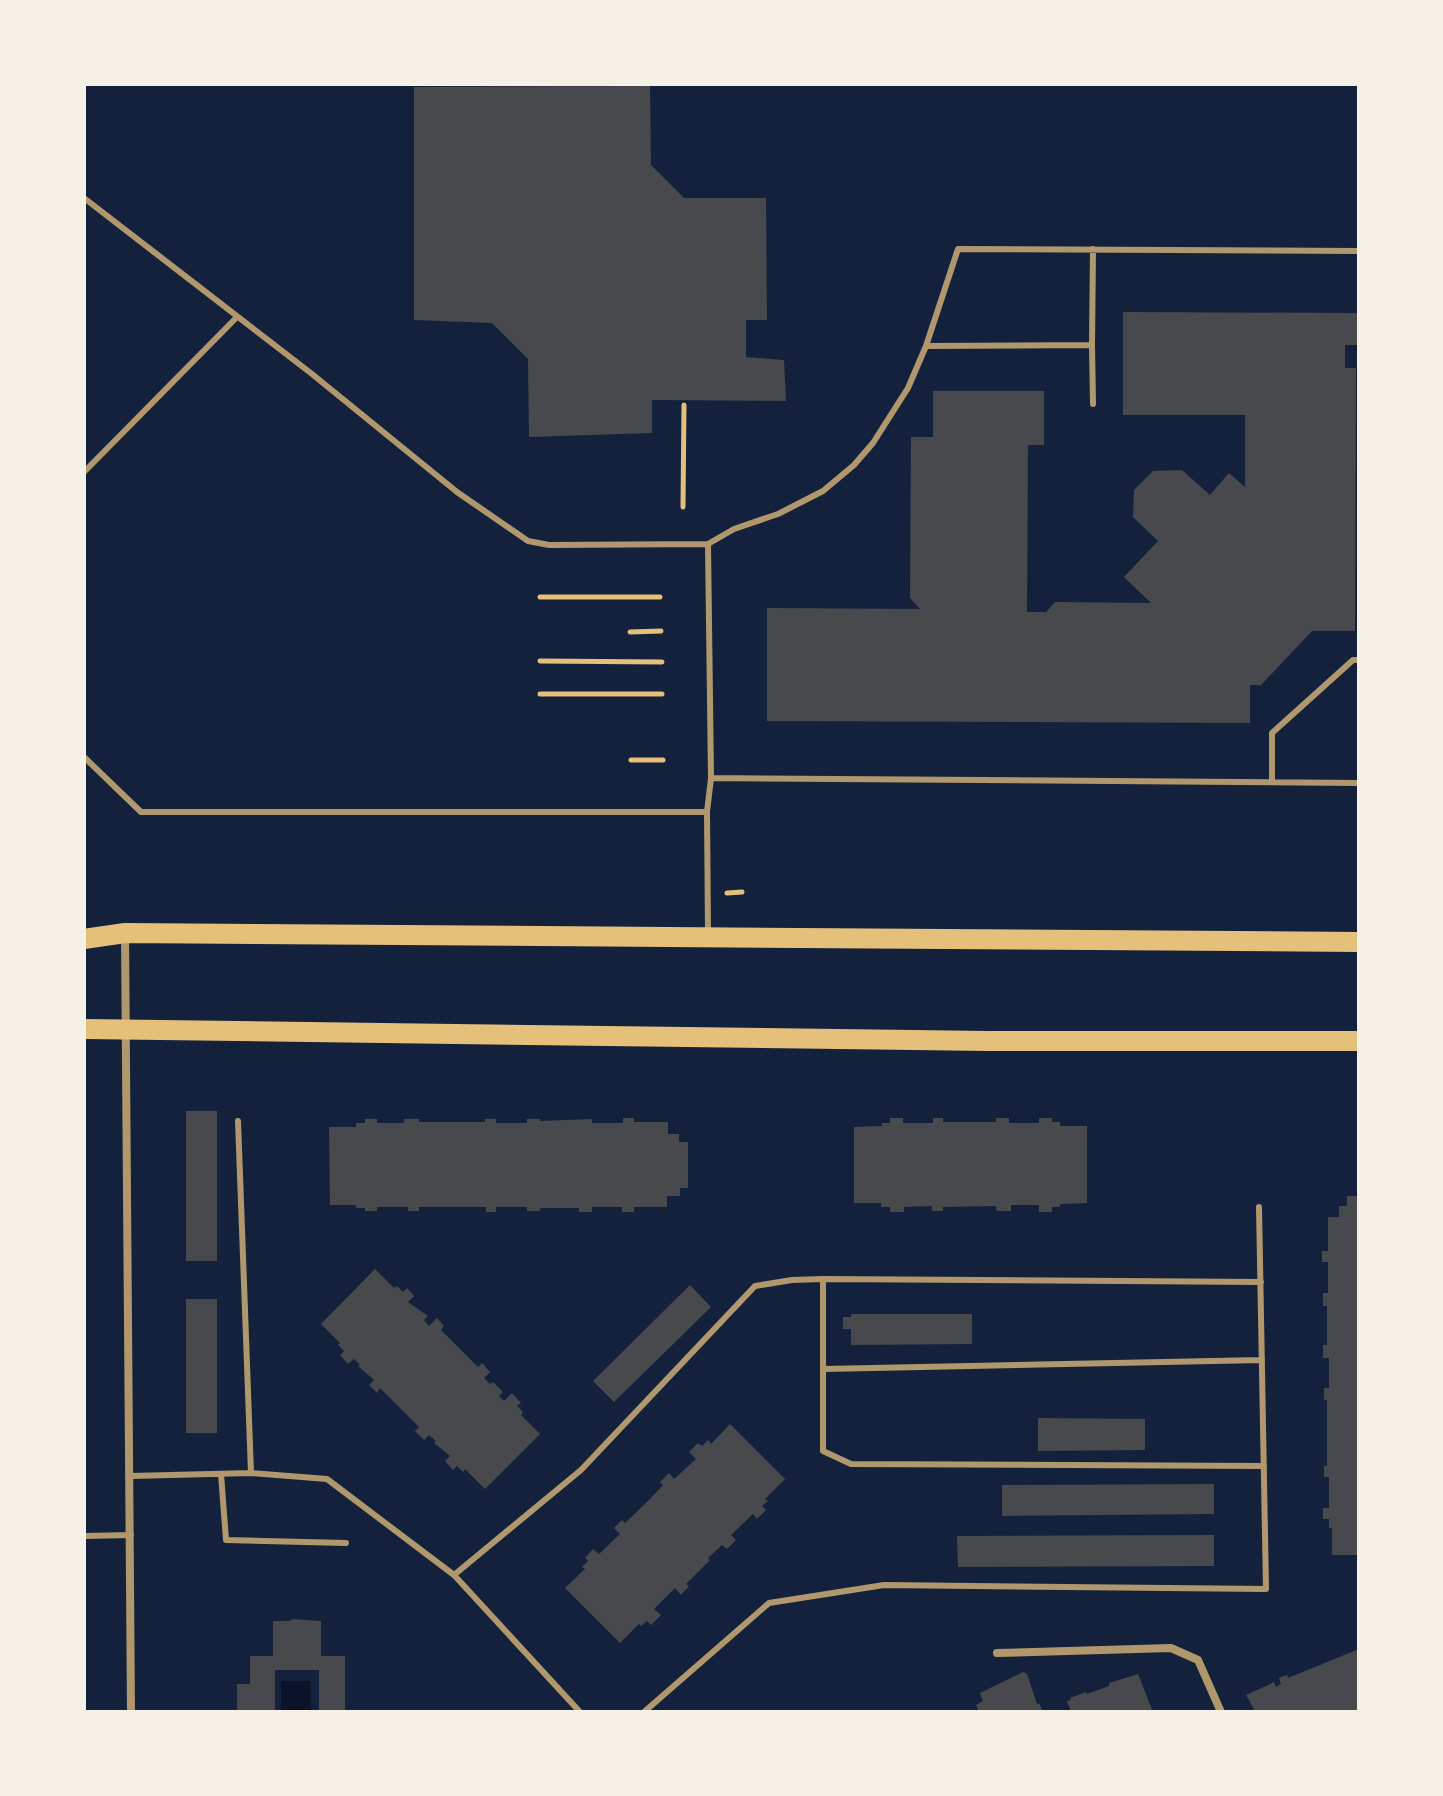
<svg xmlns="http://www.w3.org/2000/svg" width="1443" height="1796" font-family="'Space Grotesk',sans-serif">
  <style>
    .water { fill: #0b132b }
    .building { fill: #48494c }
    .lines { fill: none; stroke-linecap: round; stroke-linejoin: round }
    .path { stroke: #e5c07b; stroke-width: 5 }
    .service { stroke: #b1986c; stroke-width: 6 }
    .minor { stroke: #b1986c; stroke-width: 8 }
    .primary { stroke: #e5c07b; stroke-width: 20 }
  </style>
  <rect width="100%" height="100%" fill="#14213d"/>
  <path class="water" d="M281 1681H310L311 1712H281Z"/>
  <path class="building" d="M650 86 651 165 684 198H766L767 320H746V357L784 360 786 401 652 400V433L529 437 528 359 492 323 414 320V87Z
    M1123 312 1359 313V345H1345V368H1356L1355 631H1312L1261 685H1250V723L767 721V608L920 609 910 598 911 437H933V391H1044V445H1028L1027 612H1046L1055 602 1151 603 1124 577 1158 541 1133 517 1134 490 1153 471 1182 470 1210 495 1229 473 1245 487V415H1123Z
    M186 1111H217V1261H186Z
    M623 1118H634V1122H668V1134H679V1142H688V1188H680V1196H667V1207H634V1212H622V1207H592V1212H579V1208H540V1211H527V1207H496V1212H486V1207H419V1211H408V1207H377V1211H365V1208H356V1205H330L329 1127H356V1123H365V1119H377V1123H404V1119H419V1122H485V1119H496V1123H527V1119H540V1121L592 1119V1123H623Z
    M890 1118H903V1123H933V1118H943V1122H996V1118H1009V1123H1039V1118H1052V1122H1060V1126H1087V1203L1060 1204V1207H1052V1212H1039V1205H1011V1211H997L996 1206 943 1207V1211H932V1206L904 1207V1212H890V1207H881V1203H854V1127L882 1126V1123H890Z
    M1347 1196H1359V1555H1332V1528H1329V1519H1323V1508H1329V1477H1324V1466H1327V1400H1324V1388H1329V1358H1323V1345H1327V1306H1323V1293H1328V1262H1322V1251H1328V1217H1339V1206H1347Z
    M375 1269 394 1288 397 1286 403 1292 407 1288 414 1296 408 1302 428 1316 424 1320 429 1326 437 1318 444 1326 441 1330 478 1367 482 1363 490 1372 484 1378 490 1384 493 1382 503 1392 499 1396 504 1401 512 1393 521 1403 517 1406 523 1412 521 1415 540 1434 485 1489 465 1469 463 1472 457 1466 453 1470 445 1461 450 1456 434 1443 436 1441 429 1435 424 1440 415 1431 419 1427 380 1388 377 1393 369 1385 374 1380 358 1366 360 1365 354 1359 348 1364 340 1355 344 1351 338 1345 340 1343 321 1324Z
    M690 1285 711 1307 614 1402 593 1381Z
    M186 1299H217V1433H186Z
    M851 1314H972V1344L851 1345V1329H843V1317H851Z
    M1038 1418 1145 1419V1450L1038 1451Z
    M730 1424 785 1479 765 1499 768 1501 762 1506 766 1510 757 1519 753 1514 731 1535 736 1540 727 1549 722 1545 708 1558 710 1560 686 1584 689 1586 681 1595 675 1588 654 1609 661 1615 651 1625 647 1621 641 1626 639 1624 620 1643 565 1588 585 1569 582 1567 588 1561 585 1558 593 1549 599 1554 620 1534 614 1528 622 1520 625 1523 649 1500 663 1485 660 1482 669 1473 674 1479 696 1459 689 1452 698 1443 702 1446 708 1440 711 1444Z
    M1214 1484V1514L1002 1516V1485Z
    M1214 1535V1566L958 1567 957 1536Z
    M291 1619 321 1621V1656H345V1712H319V1670H275V1712H237V1684H250V1656H273V1621H291Z
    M1359 1649V1712H1255L1249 1700 1246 1695 1266 1686 1274 1682 1276 1687 1281 1684 1279 1678 1287 1675 1288 1678Z
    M1023 1672 1027 1674 1037 1704 1039 1703 1043 1712H979L976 1705 983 1701 980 1693Z
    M1138 1674 1153 1712H1071L1067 1701 1071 1700 1070 1698 1086 1692 1087 1694 1109 1686V1683Z"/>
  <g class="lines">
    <path class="path" d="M683 507 684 405
      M540 597H660
      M630 632 661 631
      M540 661 662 662
      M540 694H662
      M631 760H663
      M727 893 742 892"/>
    <path class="service" d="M84 198 312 374 457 492 528 541 549 545 708 544 734 529 778 514 823 491 854 465 873 443 908 388 926 346 958 249 1359 251
      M1092 345 1093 404
      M926 346 1092 345 1093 249
      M84 472 237 317
      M708 544 711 778 707 812 708 932
      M84 757 141 812H707
      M711 778 1359 783
      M1272 782V733L1353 660H1359
      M823 1279V1451L851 1464 1264 1466
      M824 1369 1262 1360
      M251 1473 327 1479 454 1575 580 1712
      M221 1474 226 1540 346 1543
      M131 1476 251 1473 238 1121
      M84 1536 131 1535
      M454 1575 581 1470 755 1286 792 1280 823 1279 1261 1282
      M644 1712 769 1603 884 1585 1266 1589 1259 1207"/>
    <path class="minor" d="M125 933 131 1712
      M997 1653 1171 1648 1198 1660 1221 1712"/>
    <path class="primary" d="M84 939 125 933 1359 942
      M84 1029 988 1041H1359"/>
  </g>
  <rect width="1443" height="1796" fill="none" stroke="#f6f1e7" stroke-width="172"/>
</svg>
